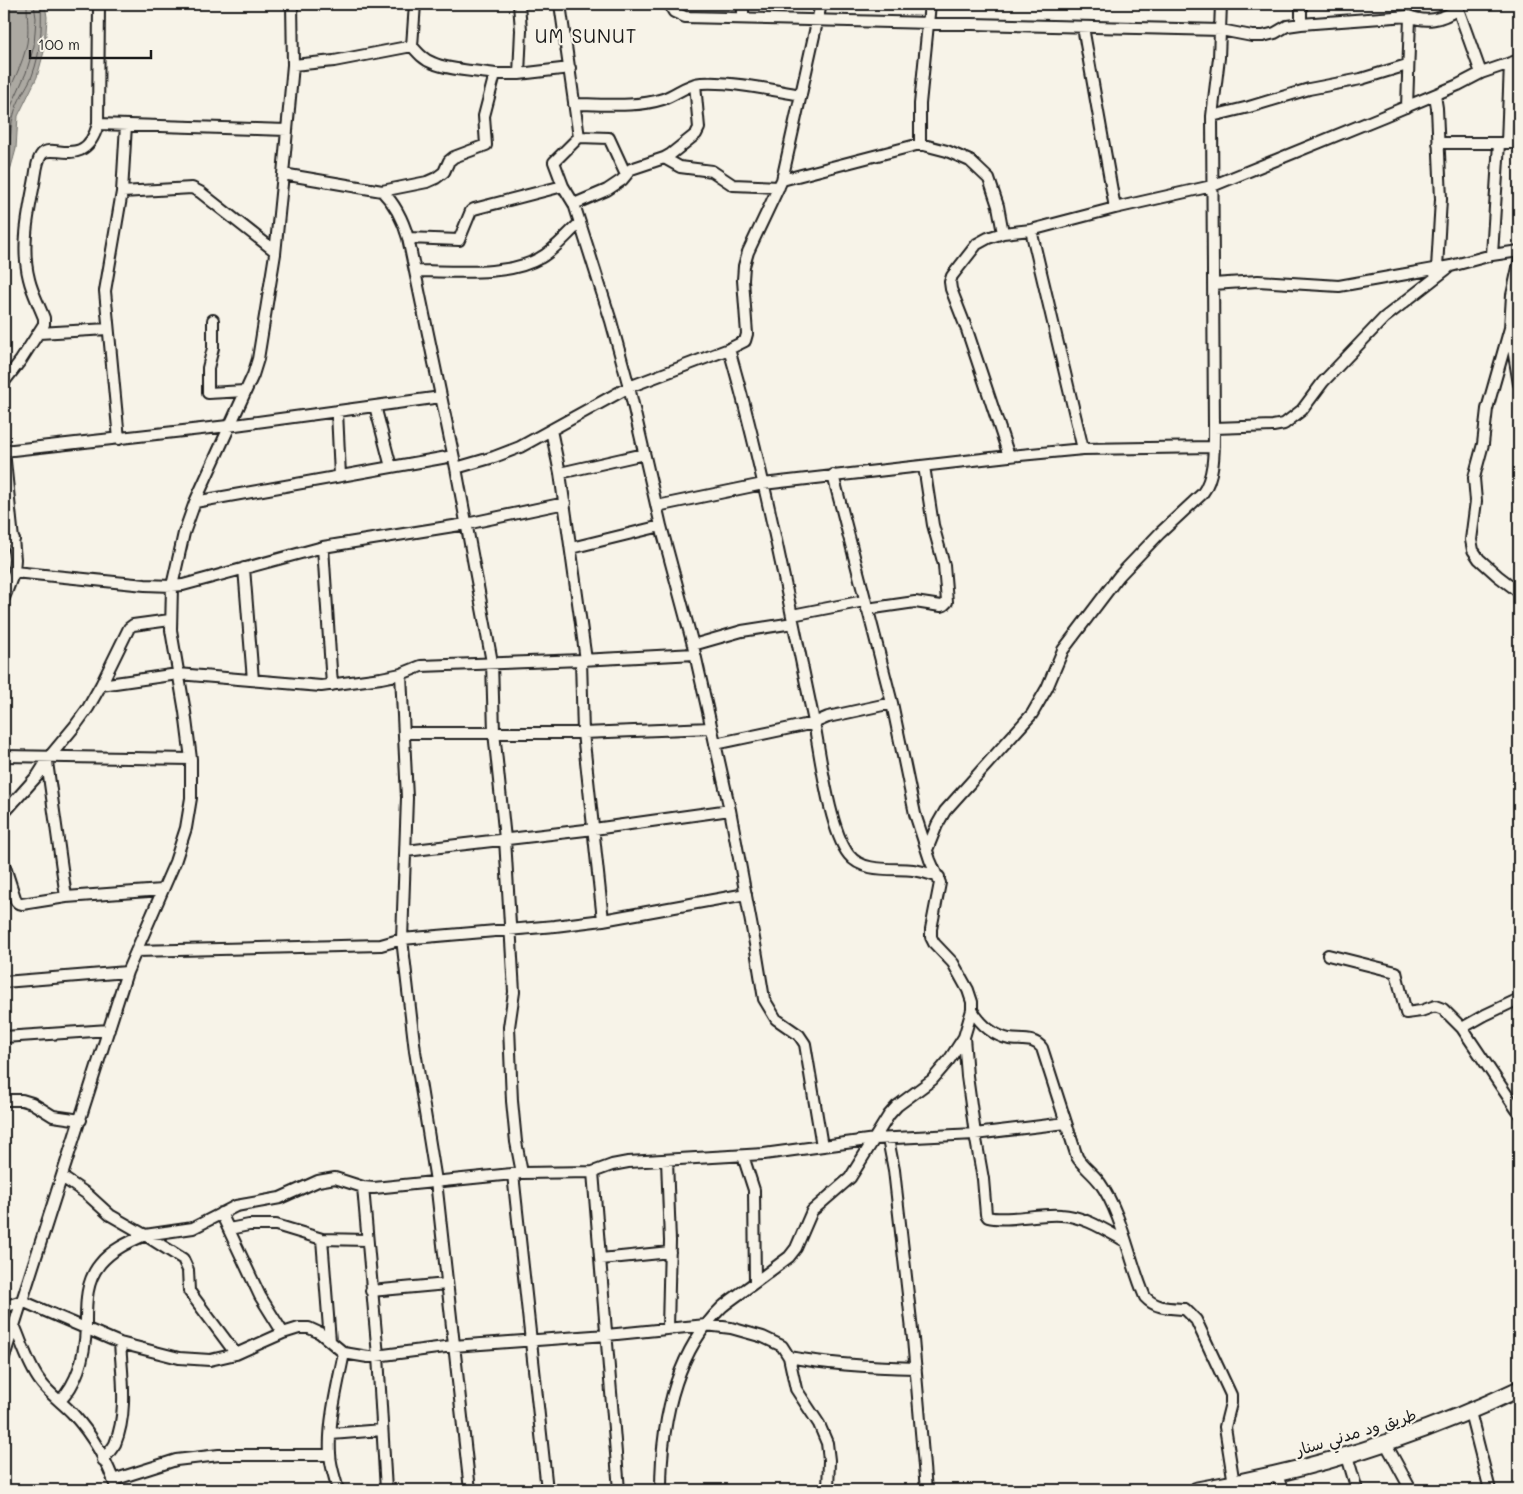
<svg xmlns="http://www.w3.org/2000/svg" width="1523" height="1494" font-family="Mali,'Playpen Sans Arabic',sans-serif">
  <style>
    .water { fill: #aca9a2; stroke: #72716c }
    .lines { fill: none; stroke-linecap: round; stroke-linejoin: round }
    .shore { stroke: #565452; stroke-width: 1 }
    .minor-casing { stroke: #1c1c1c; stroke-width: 14 }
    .highway-casing { stroke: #1c1c1c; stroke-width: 19 }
    .minor { stroke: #f7f3e8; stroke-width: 10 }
    .highway { stroke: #f7f3e8; stroke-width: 15 }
    .labels { text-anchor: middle; stroke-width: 4.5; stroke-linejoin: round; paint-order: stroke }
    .street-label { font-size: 16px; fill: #1c1c1c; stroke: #f7f3e8 }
    .quarter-label { font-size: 19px; letter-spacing: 1px; fill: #1c1c1c; stroke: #f7f3e8 }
  </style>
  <rect width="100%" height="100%" fill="#f7f3e8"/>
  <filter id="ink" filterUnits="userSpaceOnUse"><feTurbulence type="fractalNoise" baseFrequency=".02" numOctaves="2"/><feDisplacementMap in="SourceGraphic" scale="10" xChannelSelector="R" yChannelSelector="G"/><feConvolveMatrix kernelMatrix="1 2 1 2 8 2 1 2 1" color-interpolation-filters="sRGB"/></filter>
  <g filter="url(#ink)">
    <path class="water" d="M4 4H45L47 17 45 48 37 77 18 116 16 149 11 167 4 182Z"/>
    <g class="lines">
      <path class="shore" d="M4 102C12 83 23 64 27 43 29 30 27 17 27 4
        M4 150 8 113 26 73 34 46 36 18 34 4
        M4 171C13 153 8 133 14 114 17 101 26 89 32 76 41 52 42 29 41 4"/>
      <defs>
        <path id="minor" d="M519 4 521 30 519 74
          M560 4 579 137
          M669 4 674 12 685 17 1221 30 1252 36H1263L1275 33 1287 26 1301 24 1408 16C1427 23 1441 20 1458 9L1481 73
          M743 4V18
          M1301 4V24
          M1083 27 1115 208
          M293 65 334 61 412 46
          M495 74H519L570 68
          M1435 95 1437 108 1441 199 1437 268
          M574 104C603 104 635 108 663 99 676 95 687 84 701 83 730 81 772 90 801 95
          M1407 107 1410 17
          M1212 116 1249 107 1309 89 1361 79 1407 65
          M98 124 287 130
          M1438 143H1519
          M1507 143 1510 63
          M920 144V104L930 4
          M664 158 680 167 712 171 733 185 779 187
          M283 174 382 191 427 182 436 178 444 172 449 161 454 157 486 145 484 116 495 74C478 71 447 70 433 63 424 60 418 53 412 46L415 4
          M626 175 609 138 579 137 554 162 563 186 574 204 611 321 629 387 661 526 693 645 730 810 755 944 764 999 776 1019 799 1035 805 1044 822 1146
          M782 180 920 144 947 151 970 161 989 179 998 206 1003 233
          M382 191C396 205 403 220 408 238L456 468 492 662 494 732 505 839 514 992 509 1027 512 1101 516 1142 522 1173
          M122 192 192 188 200 192 275 251
          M574 204 607 190 622 180 631 169 664 158 671 154 696 134 699 128 695 84
          M1031 230 1083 449
          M408 238 459 240 471 211 474 209 563 186
          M1492 255 1499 143
          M1519 263 1512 295 1510 328 1487 409 1483 444 1476 470 1474 478 1476 501 1471 540 1473 550 1479 559 1498 576 1519 592
          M415 271C453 271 507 277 540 258 555 250 567 234 580 223
          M1213 284 1258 281 1339 286 1451 266 1492 255 1519 251
          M213 320V348L208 368V393L245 391
          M1510 331 1519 384
          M39 333 108 329
          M729 349C764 471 787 594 813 717 820 752 829 830 849 855 863 873 893 868 913 870 922 871 930 874 939 877
          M4 382 21 360 44 324V318C39 305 32 292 29 279 21 248 28 214 34 184 36 175 36 161 42 154 53 142 85 171 98 124L99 4
          M375 406 391 467
          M337 411 340 476
          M1214 428 1273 426 1284 424 1302 410 1323 382 1384 318 1448 268
          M551 430 560 473 586 660
          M119 439 105 291 122 192 126 125
          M1009 456 967 330 951 289 950 282 952 276 977 244 988 238 1003 233 1031 230 1115 208 1212 186 1384 116 1458 85 1481 73 1519 60
          M456 468 494 457 520 447 629 387 729 349 745 341 747 334 743 280 744 266 748 252 782 180 821 4
          M560 473 644 454
          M195 502 453 456
          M657 506 763 484 1009 456 1083 449 1214 447
          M4 539 14 540
          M323 547 332 685
          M571 548 661 526
          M244 568 253 680
          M14 572 145 585 172 586 183 585 323 547 466 524 565 503
          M4 598 14 572 15 559 4 451 228 426 441 397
          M867 609 915 602 941 606 944 605 947 602 944 565 933 525 924 466
          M792 615 864 601
          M693 645 742 631 793 623
          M581 660 583 733 603 920
          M401 674 407 798 402 939 415 1051 436 1181 470 1490
          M101 685 178 674 321 686 381 678 401 674 421 666 581 660 695 654
          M404 733H583L711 728
          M715 744 814 723 828 717 892 703
          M4 756 191 759
          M47 762 66 897
          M4 813 38 775 50 756 75 726 88 708 101 685 129 628 133 625 170 620
          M927 850 937 825 945 811 1032 714 1047 688 1063 650 1119 576 1160 533 1202 494C1215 477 1214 449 1214 428L1212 116 1219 58 1221 4
          M406 851 594 829 730 810
          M4 864 16 901 18 903 22 904 66 897 162 890
          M136 951 381 945 402 939 555 926 603 920 746 894
          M1328 955 1396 972 1406 1013 1421 1011 1435 1006 1443 1009 1462 1028 1519 1113
          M4 982 127 972
          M972 1010C981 1025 992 1035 1009 1039 1021 1041 1034 1037 1042 1048L1077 1157C1083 1167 1093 1173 1100 1183 1123 1216 1129 1260 1145 1297 1156 1309 1170 1308 1185 1309L1196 1320 1231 1395V1403L1225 1427 1234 1484
          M1462 1028 1485 1015 1519 999
          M4 1037 109 1030
          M964 1037 967 1076 975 1134 983 1179 986 1214 988 1217C1007 1222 1040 1213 1061 1215 1084 1216 1105 1230 1125 1241
          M4 1100H22L32 1103 53 1116 81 1120
          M888 1139 894 1170 913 1339 926 1490
          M743 1156 754 1190 755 1282
          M667 1160 670 1241 668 1329
          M593 1172 619 1490
          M513 1174 547 1490
          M62 1177 87 1194 110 1215 145 1235 193 1228 236 1206 280 1198 318 1181 335 1178 363 1187 374 1188 522 1173 593 1172 612 1165 628 1162 764 1154 875 1139 975 1134 1066 1123
          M363 1187 378 1356 386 1490
          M221 1213 260 1296 283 1333
          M229 1229 249 1225H276L322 1239 367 1240
          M322 1239 330 1341
          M601 1259 670 1252
          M371 1291 447 1284
          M4 1307 22 1301 120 1343 179 1358 210 1360 236 1354 283 1333 299 1328H309L320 1333 344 1353 368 1357 453 1346 607 1335 706 1325 731 1328 763 1337 782 1346 789 1357 796 1389 819 1424 827 1443 829 1460 828 1490
          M14 1325C22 1343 28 1365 40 1381 49 1394 63 1403 73 1414 92 1435 108 1463 117 1490
          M4 1357 127 972 175 862 186 828 191 798V759L185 712 171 630 172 586 184 533 195 502 253 375 258 359 275 254 283 174 293 65 292 4
          M789 1357C831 1365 872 1367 916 1368
          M60 1401C79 1381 85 1354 86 1327 86 1305 85 1282 100 1264 111 1250 129 1242 145 1235L183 1259 188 1270 189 1291 236 1354
          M1470 1412 1490 1490
          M331 1434 382 1430
          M1386 1444 1411 1490
          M1347 1456 1357 1490
          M103 1460C107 1455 112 1449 115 1444 128 1413 122 1376 120 1343
          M1277 1474 1282 1490
          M113 1480 176 1460 219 1455H330
          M338 1490C335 1478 330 1465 330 1453 328 1423 338 1383 344 1353
          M661 1490C661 1426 674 1354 722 1307 729 1301 738 1295 746 1289 760 1279 774 1268 789 1257L796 1248 812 1211 850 1178 889 1115 897 1106 932 1080 949 1060 964 1037 972 1010V1002L968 990 953 963 934 943 931 937V929L940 883 930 860 915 814 892 703 833 475"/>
        <path id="highway" d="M1197 1490C1309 1471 1416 1438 1519 1389"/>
      </defs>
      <use href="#minor" class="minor-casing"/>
      <use href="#highway" class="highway-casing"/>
      <use href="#minor" class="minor"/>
      <use href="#highway" class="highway"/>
    </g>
  </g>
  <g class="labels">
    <g class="street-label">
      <text transform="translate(1356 1432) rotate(-17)" y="6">طريق ود مدني سنار</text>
    </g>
    <g class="quarter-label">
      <text x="586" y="43">UM SUNUT</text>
    </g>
  </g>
  <rect width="1523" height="1494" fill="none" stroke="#f7f3e8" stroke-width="20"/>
  <rect x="10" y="10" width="1503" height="1474" fill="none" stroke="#1c1c1c" stroke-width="2" filter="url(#ink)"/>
  <path d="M30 50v8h121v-8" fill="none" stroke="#1c1c1c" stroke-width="2.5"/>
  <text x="38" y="50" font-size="15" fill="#1c1c1c" stroke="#f7f3e8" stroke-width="4" paint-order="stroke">100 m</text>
</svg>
